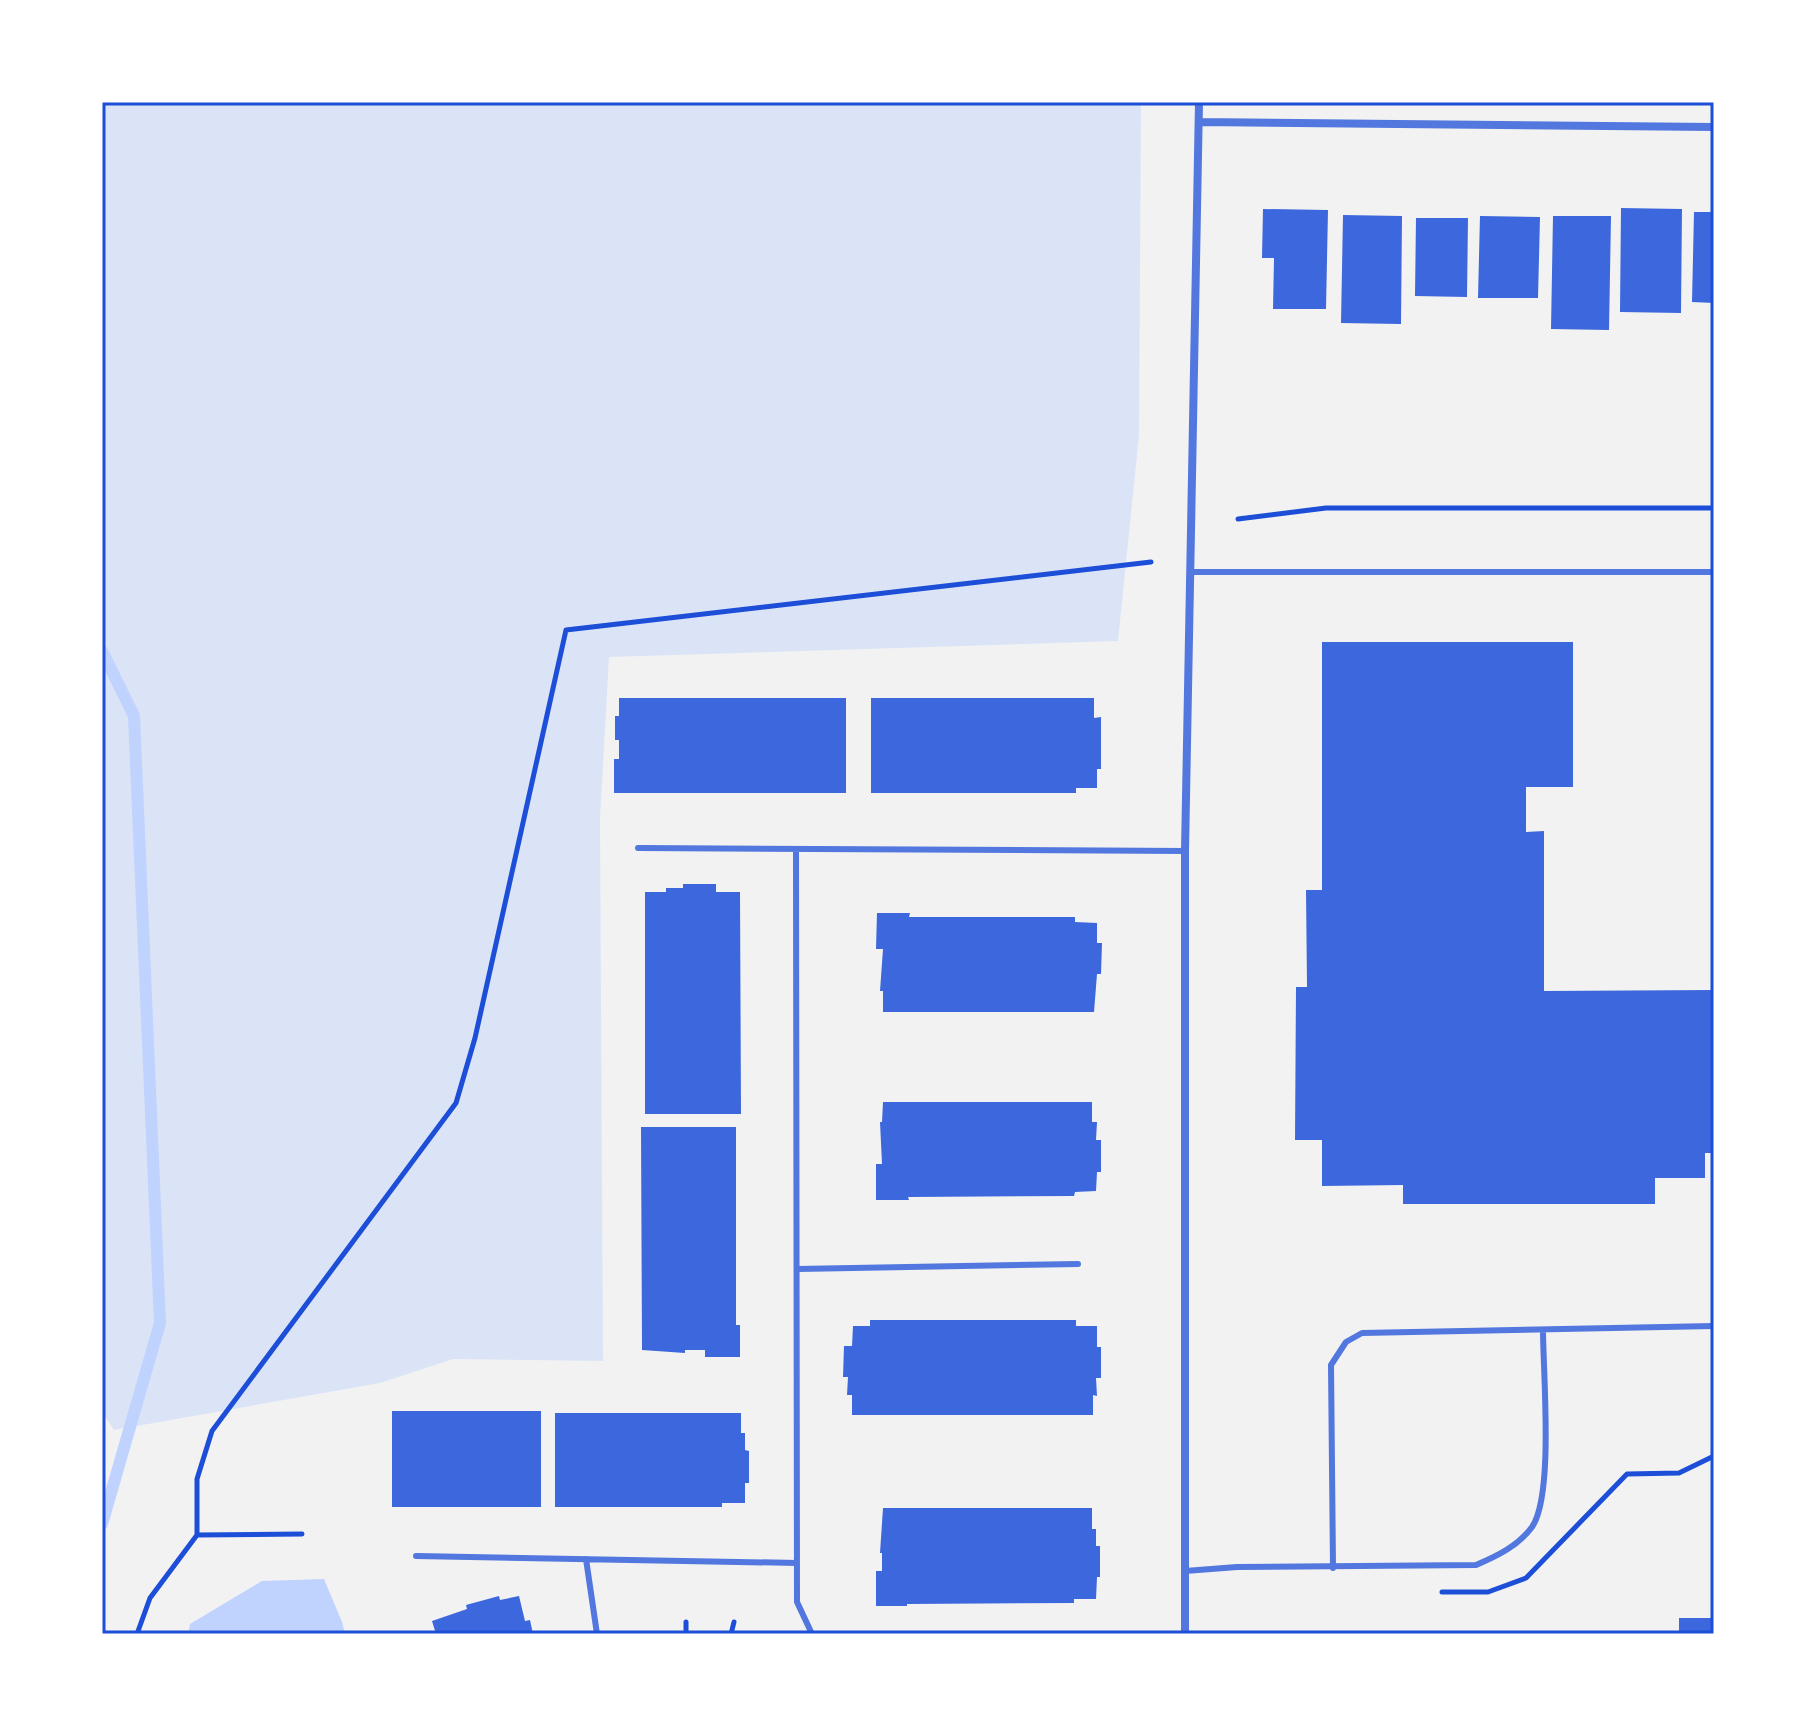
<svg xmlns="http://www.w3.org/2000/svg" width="1816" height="1736" font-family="Quicksand,sans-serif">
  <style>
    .green { fill: #dbe4f7 }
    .water { fill: #bfd3fe }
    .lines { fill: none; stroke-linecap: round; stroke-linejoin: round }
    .stream { stroke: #bfd3fe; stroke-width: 12 }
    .building { fill: #3d67dc }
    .path { stroke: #1d4ed8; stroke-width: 5 }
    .service { stroke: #5277de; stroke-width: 6 }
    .minor { stroke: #5277de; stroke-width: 8 }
    .neatline { fill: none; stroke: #1d4ed8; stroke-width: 3 }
  </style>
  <rect width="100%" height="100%" fill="#f2f2f2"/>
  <path class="green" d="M102 102H1141L1139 435 1118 641 609 657 600 818 603 1361 453 1359 380 1383 114 1430 102 1412Z"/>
  <path class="water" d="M324 1579 342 1622 345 1634H188L190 1624 262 1581Z"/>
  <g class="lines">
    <path class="stream" d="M102 651 134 716 160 1323 102 1524"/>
  </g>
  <path class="building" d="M1621 208 1682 209 1681 313 1620 312Z
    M1263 209 1328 210 1326 309H1273L1274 258H1262Z
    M1694 212H1714V303L1692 302Z
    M1343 215 1402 216 1401 324 1341 323Z
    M1480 216 1540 217 1538 298H1478Z
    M1553 216H1611L1609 330 1551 329Z
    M1416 218H1468L1467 297 1415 296Z
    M1322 642H1573V787H1526V832L1544 831V991L1714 990V1153H1705V1178H1655V1204H1403V1185L1322 1186V1140H1295L1296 987H1307L1306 890H1322Z
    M619 698H846V793H614V759H619V740H615V716H619Z
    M871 698H1094V718L1101 717V769H1097V788H1076V793H871Z
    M683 884H716V892H740L741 1114H645V892H666V888H683Z
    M877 913H910L909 917H1075V922L1097 923V943H1102L1101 974H1097L1094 1012H883V991H880L883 949H876Z
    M883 1102H1092V1122H1097L1096 1140H1101V1172H1097L1096 1191 1075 1192 1074 1196 908 1197 909 1200H876V1164H882L880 1122H882Z
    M641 1127H736V1325H740V1357H705V1350H685V1353L642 1350Z
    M870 1320H1076V1326H1097V1347H1101V1378H1096L1097 1396 1093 1395V1415H852V1395H847L848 1377H843L844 1346H852L853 1326H870Z
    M392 1411H541V1507H392Z
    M555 1413H741V1433H745V1450L749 1451V1483H745V1503H722V1507H555Z
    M883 1508H1092V1529H1096V1546H1100V1577H1097L1096 1599H1074V1603L907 1604V1606H876V1571H882V1553H880Z
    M499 1596 500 1600 519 1596 525 1621 530 1620 533 1634H436L432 1621 467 1609 466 1605Z
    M1679 1618H1714V1634H1679Z"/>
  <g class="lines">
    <path class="path" d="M1238 519 1326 508H1714
      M197 1535 302 1534
      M1442 1592H1488L1526 1578 1627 1474 1679 1473 1714 1456
      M686 1622V1634
      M137 1634 150 1598 197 1535V1479L212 1431 456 1103 475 1038 566 630 1151 562
      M731 1634 734 1622"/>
    <path class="service" d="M1190 572H1714
      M638 848 1185 851
      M796 849 797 1602 812 1634
      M797 1269 1078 1264
      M416 1556 797 1563
      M586 1559 597 1634
      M1333 1568 1331 1365 1346 1342 1362 1333 1714 1326
      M1185 1571 1237 1567 1476 1565C1497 1556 1518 1546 1532 1527 1554 1495 1543 1373 1543 1330"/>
    <path class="minor" d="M1199 122 1714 127
      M1185 1634V851L1199 102"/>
  </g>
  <rect width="1816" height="1736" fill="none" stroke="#ffffff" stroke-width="208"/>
  <rect x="104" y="104" width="1608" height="1528" class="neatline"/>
</svg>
